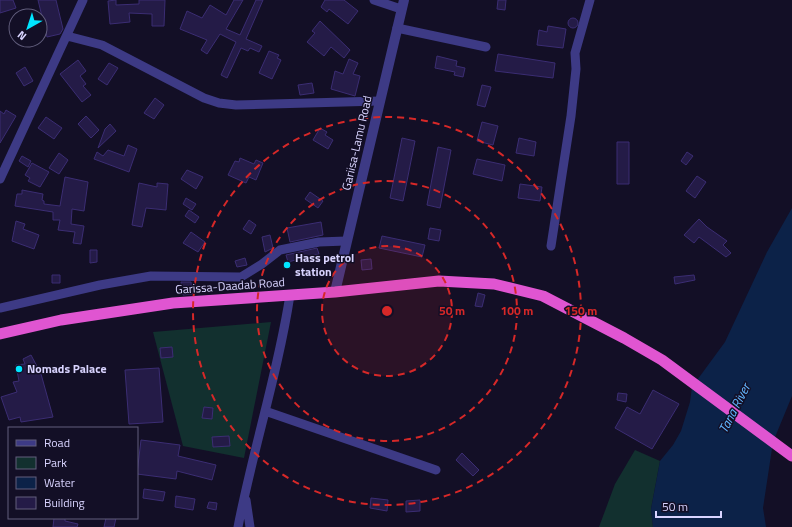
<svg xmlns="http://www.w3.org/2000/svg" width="792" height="527" font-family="'Titillium Web',sans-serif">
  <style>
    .green { fill: #12302f }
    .water { fill: #0c2248 }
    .building { fill: #241b47; stroke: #3b2d73 }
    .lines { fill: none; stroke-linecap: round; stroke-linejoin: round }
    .minor { stroke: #3d3a85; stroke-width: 9 }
    .tertiary { stroke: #3d3a85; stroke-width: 10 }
    .trunk { stroke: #e055d1; stroke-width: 11 }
    .ring { fill: none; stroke: #d62828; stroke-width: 2; stroke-dasharray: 7 5 }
    .poi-dot { fill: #00e5ff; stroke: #130f26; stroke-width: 1.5 }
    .labels { text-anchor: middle; stroke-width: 3; stroke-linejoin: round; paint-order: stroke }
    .street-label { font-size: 12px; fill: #d9d4ff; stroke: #130f26 }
    .poi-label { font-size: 12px; font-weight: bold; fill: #d9d4ff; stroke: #130f26; text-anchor: start }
    .water-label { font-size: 13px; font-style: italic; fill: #62b6ff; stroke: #130f26 }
    .centre { fill: #d62828; stroke: #130f26; stroke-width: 2 }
    .ring-label { font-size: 12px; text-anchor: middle; font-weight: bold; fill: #d62828; stroke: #130f26; stroke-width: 3; stroke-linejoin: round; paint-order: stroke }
  </style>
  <rect width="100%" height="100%" fill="#130f26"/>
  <path class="green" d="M271 322 244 458 183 446 153 332Z
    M635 450 660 461 651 509 653 527H599L615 484Z"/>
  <path class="water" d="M792 208V396L773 442 763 508 766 527H653L651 509 660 461 673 445 681 431 690 402 692 387 725 342 767 252Z"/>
  <path class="building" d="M0 0H13L16 8 0 13Z
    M38 0H56L63 29 60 34 47 37Z
    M116 0V5L139 4V0H165L164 26H152V14L129 13 130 22 110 24 108 1Z
    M234 0H243L226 29 240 35 256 0H263L246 39 262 46 259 52 250 48 248 51 241 48 227 78 221 75 236 42 220 34 207 54 201 50 207 40 180 29 187 11 202 18 210 5 226 15Z
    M325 0H344L358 11 348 24 329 9 327 12 321 7Z
    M498 0H506L505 10 497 9Z
    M568 23a5 5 0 1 1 10 0a5 5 0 1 1-10 0Z
    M320 21 350 50 344 58 331 47 324 56 307 42 315 33 312 31Z
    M548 26 566 29 563 48 537 45 539 30 547 32Z
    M269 51 279 55 277 58 281 60 272 79 259 73Z
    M498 54 555 63 553 78 495 71Z
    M437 56 457 61 456 66 465 68 463 77 454 75 455 72 435 68Z
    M349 59 358 63 353 74 360 76 355 96 331 89 335 71 343 74Z
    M78 60 86 71 80 76 86 84 83 86 91 95 82 102 60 74Z
    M109 63 118 68 107 85 98 79Z
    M25 67 33 81 24 86 16 73Z
    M312 83 314 93 300 95 298 85Z
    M482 85 491 87 485 107 477 105Z
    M155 98 164 105 154 119 144 113Z
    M6 110 16 116 0 143V111L4 114Z
    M86 116 99 130 91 138 78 124Z
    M46 117 62 128 54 139 38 128Z
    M482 122 498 126 493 145 477 141Z
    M110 124 116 131 98 148 105 129Z
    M320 128 327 132 325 135 333 140 328 149 313 140Z
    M402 138 415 141 403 201 390 198Z
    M519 138 536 142 534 156 516 153Z
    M617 142H629V184H617Z
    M128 145 137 149 129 172 94 159 97 152 103 156 108 150 124 156Z
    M438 147 451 150 440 208 427 205Z
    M687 152 693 156 686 165 681 161Z
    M59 153 68 160 59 174 49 168Z
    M22 156 31 161 28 167 19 161Z
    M240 158 254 164 256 160 263 163 256 180 249 177 246 183 228 175 235 161 239 162Z
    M477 159 505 165 502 181 473 174Z
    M32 163 49 172 40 187 28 181 30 178 25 175Z
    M187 170 203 177 196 189 181 179Z
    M697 176 706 182 695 198 686 191Z
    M65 177 88 182 84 211 72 209 71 224 84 226 81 244 73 243 75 232 58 230 60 220H53V212L15 206 17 194H22V190L43 194 42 200 44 201V204L60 206Z
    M139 183 157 187V183L168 184 166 210 146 208 142 227 132 225Z
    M520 184 542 187 540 201 518 198Z
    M310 192 323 201 318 208 305 199Z
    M186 198 196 204 192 210 183 204Z
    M189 210 199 217 195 223 185 216Z
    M699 219 707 227 727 241 723 245 731 253 726 257 699 237 694 243 684 235Z
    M249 220 256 225 251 234 243 229Z
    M16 221 25 224 23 229 39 235 34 249 12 241Z
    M321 222 323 235 290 242 287 228Z
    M430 228 441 230 439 241 428 239Z
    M191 232 205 242 198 252 183 243Z
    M270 235 273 248 265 252 262 237Z
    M382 236 425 245 422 257 379 248Z
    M317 248 319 254 288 262 286 255Z
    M90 250H97V262L90 263Z
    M245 258 247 265 237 267 235 261Z
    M371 259 372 269 362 270 361 260Z
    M52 275H60V283H52Z
    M694 275 695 280 675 284 674 277Z
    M181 282H191L192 294 183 295Z
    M478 293 485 295 482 307 475 306Z
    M172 347 173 357 161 358 160 348Z
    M31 355 41 374 53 417 21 422 20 417 9 420 1 397 17 392 13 382 19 381 16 365 25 364 23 359Z
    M159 368 163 422 129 424 125 370Z
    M653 390 679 404 652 449 615 428 627 407 640 414Z
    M618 393 627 394 626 402 617 400Z
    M204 407 213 408 212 419 202 418Z
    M229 436 230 446 213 447 212 437Z
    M141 440 180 445 178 456 216 465 212 480 177 471 176 479 137 474Z
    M462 453 479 470 473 476 456 460Z
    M144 489 165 492 163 501 143 498Z
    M176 496 195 499 193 510 175 507Z
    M371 498 388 500 387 511 370 508Z
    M420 500V511L406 512V501Z
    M209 502 217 503 216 510 207 508Z
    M54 518H65V521L78 524 77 527H53Z
    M106 518H116L114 527H104Z"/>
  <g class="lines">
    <path class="minor" d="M374 0 401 9
      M397 28 486 47
      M67 36 102 45 204 98 219 103 236 105 380 101
      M0 179 83 0
      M551 246 571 116 576 69 575 53 590 0
      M0 308 100 285 151 276 241 277 262 264 280 250 319 242 346 241
      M265 411 436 470
      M246 500 250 527
      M238 527C253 449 278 373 290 295"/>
    <path class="tertiary" d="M335 292 404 0"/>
    <path class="trunk" d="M0 334 61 320 173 303 335 292 439 281 494 284 543 296 624 338 662 360 792 456"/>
  </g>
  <circle cx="387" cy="311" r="65" fill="#d62828" fill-opacity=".12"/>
  <g class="ring">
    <circle cx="387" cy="311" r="65"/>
    <circle cx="387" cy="311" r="130"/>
    <circle cx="387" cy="311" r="194"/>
  </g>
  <g class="poi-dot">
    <circle cx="287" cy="265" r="4"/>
    <circle cx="19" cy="369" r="4"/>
  </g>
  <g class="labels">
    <g class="street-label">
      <text transform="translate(357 143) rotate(-77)" y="4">Gariisa-Lamu Road</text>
      <text transform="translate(230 286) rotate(-4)" y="4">Garissa-Daadab Road</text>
    </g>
    <g class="poi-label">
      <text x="295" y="262">Hass petrol<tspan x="295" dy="14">station</tspan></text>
      <text x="27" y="373">Nomads Palace</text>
    </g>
    <g class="water-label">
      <text transform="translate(734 408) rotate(-63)" y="5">Tana River</text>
    </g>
  </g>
  <circle cx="387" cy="311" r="6" class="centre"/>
  <g class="ring-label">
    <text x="452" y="315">50 m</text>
    <text x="517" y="315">100 m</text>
    <text x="581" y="315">150 m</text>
  </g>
  <rect x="8" y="427" width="130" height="92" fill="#130f26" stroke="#625e7d"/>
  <rect x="16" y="440" width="20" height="6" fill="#3d3a85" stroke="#625e7d"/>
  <text x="44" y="447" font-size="12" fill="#d9d4ff">Road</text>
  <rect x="16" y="457" width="20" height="12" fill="#12302f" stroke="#625e7d"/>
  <text x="44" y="467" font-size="12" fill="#d9d4ff">Park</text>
  <rect x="16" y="477" width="20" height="12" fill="#0c2248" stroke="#625e7d"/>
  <text x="44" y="487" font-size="12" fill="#d9d4ff">Water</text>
  <rect x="16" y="497" width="20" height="12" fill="#241b47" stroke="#625e7d"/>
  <text x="44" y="507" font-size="12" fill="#d9d4ff">Building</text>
  <g transform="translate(28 28) rotate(219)"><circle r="19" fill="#130f26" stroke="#625e7d"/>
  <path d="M0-3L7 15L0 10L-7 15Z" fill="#00e5ff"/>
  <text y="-6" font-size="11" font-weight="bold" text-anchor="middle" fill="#d9d4ff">N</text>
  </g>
  <path d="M656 511v6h65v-6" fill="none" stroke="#d9d4ff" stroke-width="2"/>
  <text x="662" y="511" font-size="12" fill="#d9d4ff" stroke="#130f26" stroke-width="3" paint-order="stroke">50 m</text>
</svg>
